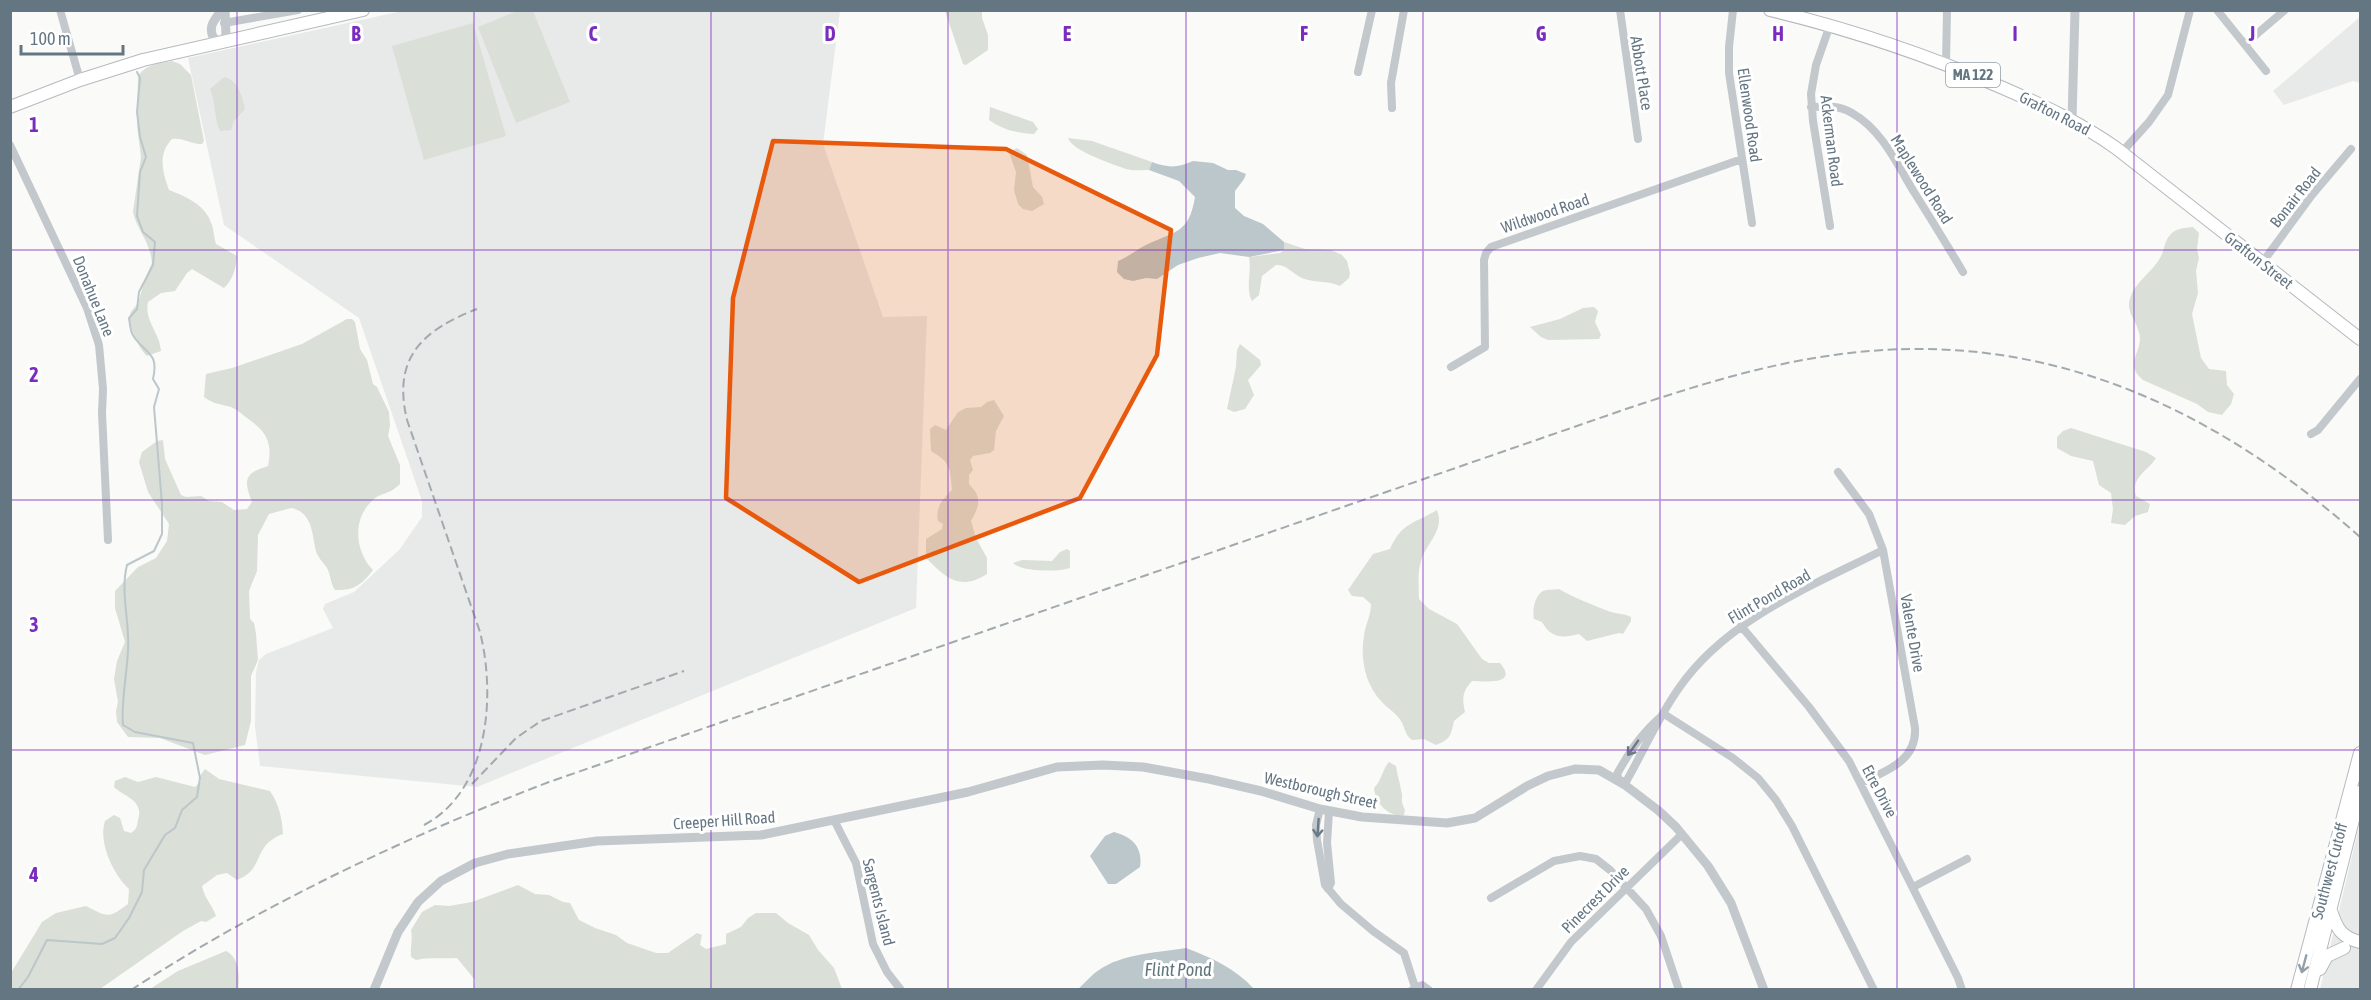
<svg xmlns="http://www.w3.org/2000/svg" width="2371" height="1000" font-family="'Asap Condensed',sans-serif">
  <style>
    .built { fill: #e8e9e9 }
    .green { fill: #dadfd7 }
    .water { fill: #bbc7cb }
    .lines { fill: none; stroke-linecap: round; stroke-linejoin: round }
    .stream { stroke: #bbc7cb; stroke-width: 2 }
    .primary-casing { stroke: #b5babe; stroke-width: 14 }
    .trunk-casing { stroke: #b4b9bd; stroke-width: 14 }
    .minor { stroke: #c3c8cc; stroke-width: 8 }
    .tertiary { stroke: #c3c8cc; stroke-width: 9 }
    .primary { stroke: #fff; stroke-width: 12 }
    .trunk { stroke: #fff; stroke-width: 12 }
    .rail { stroke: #a2aab0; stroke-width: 2; stroke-dasharray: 9 4.5; stroke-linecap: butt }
    .oneway { stroke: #6a7a87 }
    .oneway2 { stroke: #939fa8 }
    .marked { fill: #e8590c; fill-opacity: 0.2; stroke: #e8590c; stroke-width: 4.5; stroke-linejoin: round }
    .grid { fill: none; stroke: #7b2cbf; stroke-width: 1.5; stroke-opacity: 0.55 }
    .labels { text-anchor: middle; stroke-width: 6; stroke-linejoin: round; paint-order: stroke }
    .shield { fill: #fff; stroke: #939fa8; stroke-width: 1.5 }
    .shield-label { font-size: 15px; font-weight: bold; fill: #657683 }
    .street-label { font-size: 16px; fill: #657683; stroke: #fff }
    .water-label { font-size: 18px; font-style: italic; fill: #60757c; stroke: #fff }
    .grid-label { font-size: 20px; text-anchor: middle; font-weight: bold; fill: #7b2cbf; stroke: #fff; stroke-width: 6; stroke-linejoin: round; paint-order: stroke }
  </style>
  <rect width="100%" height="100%" fill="#fafaf8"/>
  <path class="built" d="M402 11H840L823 144 883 317 927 316 916 608 477 787 260 766 255 726 256 672 259 660 266 654 333 628 323 609 325 604 354 592 400 549 422 517V501L359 318 224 225 188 58Z
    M2360 17V83L2353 81 2284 105 2273 91Z
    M2360 823V989H2320Z"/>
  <path class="green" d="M520 10 533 11 570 102 516 123 478 27Z
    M945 11H982V18L988 35V50L966 65 963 64Z
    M473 23 506 136 424 160 392 46Z
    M172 61 180 64 191 75 204 141 202 144C191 144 182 137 172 139 157 154 163 173 169 190 187 197 206 205 212 225 214 232 214 238 216 244L237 256C236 268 233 280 224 288L192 269 187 273 175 291 161 293 148 302C144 321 160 333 161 351L147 356C139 349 126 323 131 312 134 307 138 305 139 300 143 286 146 275 152 263 150 241 137 230 133 212L141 157 137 125 138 77C144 65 159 63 172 61Z
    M224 77C237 79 243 97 245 109L234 121 231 130 220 131C214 118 216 103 210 89Z
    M990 107 1033 122 1038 129 1034 134C1017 133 1003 130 989 120Z
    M1068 138 1092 141 1152 162 1149 170C1142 170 1132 171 1126 169 1113 164 1072 151 1068 138Z
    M1017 148 1027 155 1033 187 1042 197 1044 204 1032 211 1023 209 1018 204 1014 190 1016 172 1009 152Z
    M2193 227 2199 233 2197 249 2199 258 2196 271 2198 293 2192 314 2201 358 2209 369 2226 371 2227 385 2234 394 2231 404 2222 415 2208 412 2197 404 2143 380C2125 365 2139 356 2140 339 2140 326 2128 315 2129 304 2131 284 2151 274 2160 258 2165 250 2164 240 2172 233 2178 228 2185 228 2193 227Z
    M1284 242 1305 249 1331 250 1342 255 1347 261 1350 273 1349 278 1340 286C1328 280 1313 283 1302 278 1291 273 1288 265 1276 265L1262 276 1259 295 1252 301C1245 289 1252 271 1249 257L1280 253 1284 250Z
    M1594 307 1598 311 1595 322 1601 335 1599 339 1548 340 1541 337 1530 327 1560 319 1583 308Z
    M347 319H352L355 322 360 349 367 360 373 384 377 387 389 412 390 426 388 436 400 465V484C388 496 380 492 372 501 352 519 355 552 373 570 362 585 353 591 335 590 330 583 331 575 327 568 323 562 318 558 316 551 312 535 313 512 291 508L269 514 258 535 257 571 249 591 250 619 254 623 256 634 258 660 251 676V721L245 745 205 755 160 738 128 737 117 722 116 711 118 702 114 679 117 661 125 642 115 608V591L138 567 156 558 167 541 169 524 148 492 139 462 142 452 157 441 163 440 165 459 181 495 186 497 201 496 209 501 222 502 234 510 247 509 252 502C243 479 245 473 268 466 273 442 266 431 247 418 242 414 236 409 231 407 220 404 213 404 204 397L206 374 232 368 302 344Z
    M1240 344 1260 360 1261 365 1248 380 1254 395 1245 409 1234 412 1227 409 1236 367 1237 350Z
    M994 400 1004 416 996 431 994 450 990 453 973 456 970 460 973 470 969 475V484C982 497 980 505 971 521L976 538 987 558V574C960 591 947 579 926 558V539L942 529 943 524 938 521C935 507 943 499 952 490 950 467 951 463 931 451L930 429 935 425 946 430 958 412 966 408 981 407 987 402Z
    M2071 428 2146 452 2156 458C2148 471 2130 478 2136 496L2150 504 2148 512 2135 516 2125 525 2111 523 2113 509 2111 493 2099 485 2093 461 2071 456 2057 448V437L2063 431Z
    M1437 510C1445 531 1426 543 1421 561 1417 574 1419 587 1419 599L1429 609 1457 624 1482 659 1489 663H1500C1519 686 1485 681 1472 681 1462 692 1462 698 1465 712L1454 721C1451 735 1450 740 1436 745L1424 739 1412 740C1404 735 1405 724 1398 717 1393 711 1386 707 1381 701 1365 684 1360 658 1364 636 1365 625 1371 616 1371 604L1363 597 1352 596 1348 590 1373 554 1390 549C1402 522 1414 524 1437 510Z
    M1067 549 1070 551V568C1059 572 1022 572 1013 563L1022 560 1052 561 1060 552Z
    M1559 589C1574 598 1591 604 1608 611 1616 614 1623 613 1631 617V621L1623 634 1619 633 1587 641 1579 634C1562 638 1552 639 1542 622L1534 619C1532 611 1535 595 1543 591 1548 589 1554 590 1559 589Z
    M1389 762 1396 766C1397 775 1400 782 1401 790 1404 800 1399 798 1405 810L1404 815C1389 818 1375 803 1374 788 1382 780 1382 770 1389 762Z
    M205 769 219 779 270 791C279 804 282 818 283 834 251 846 266 869 237 880L227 873 217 875 202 886C205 900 212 904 216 916L206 922 201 921 183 931 100 989H11V973L42 922 56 913 86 906C108 917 108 919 128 904L129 889C113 874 98 842 105 821L114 815 120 818 124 831 131 833C137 829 137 826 138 820 144 800 126 798 114 787L115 781 125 777 138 782 156 777 195 787 201 781 200 776Z
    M518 885 535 894 549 895 563 902 570 903 579 920 595 928 616 935 627 943 656 953H668L697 933 702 935 700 945 706 949 726 944V934L741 927 748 918 756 913H776L788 923 809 935 818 950 834 968 842 989H474L475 980 457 958C442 959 430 957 416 960L411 957C410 947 413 939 411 930L422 912 435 905 449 906 472 902Z
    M226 951C239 957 240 976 238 989H150L178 971Z"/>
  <path class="water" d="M1193 161 1213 163 1228 170H1236L1246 174 1244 179 1235 191V208L1244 216 1263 224 1284 242V250L1249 257 1220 253 1198 258 1178 265 1157 279 1146 278 1133 281 1124 279 1117 272 1118 261C1128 257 1136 250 1146 245 1175 231 1189 234 1195 197L1179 181 1149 170 1152 162C1168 168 1178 168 1193 161Z
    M1114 832C1133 837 1143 848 1140 867L1116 884H1108L1090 856 1105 836Z
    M1186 948C1212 958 1235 968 1254 989H1078C1085 983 1091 975 1099 970 1121 954 1160 952 1186 948Z"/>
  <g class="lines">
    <path class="stream" d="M18 990 28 977 47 940 102 944 115 938 129 918 142 892 144 870 165 835 175 828 182 810 197 797 200 778 193 743 135 732 123 725C121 700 127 675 128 650 130 622 120 593 127 565L154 551 162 534V504L154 407 159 389 153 379C159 353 147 355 134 337 130 332 130 324 129 318L137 309 139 292 153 265 155 242 143 232 137 216 140 172 146 157 140 137 137 112 140 78 137 72"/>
    <defs>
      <path id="primary" d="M10 107 80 80 143 60 363 10
        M2331 911C2337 929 2341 937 2360 942
        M2320 969 2327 956 2344 948
        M2297 990 2360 753
        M2310 990 2360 792"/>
      <path id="trunk" d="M1770 10C1850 29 1927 55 2003 88 2042 105 2081 123 2116 148L2360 339"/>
    </defs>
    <use href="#primary" class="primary-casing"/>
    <use href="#trunk" class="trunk-casing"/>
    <path class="minor" d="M60 10 80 80
      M1620 10 1638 139
      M1733 10 1729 47V73L1752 223
      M2217 10 2266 71
      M224 23 298 10
      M1830 25 1816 65 1811 94 1813 121 1830 226
      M2245 44 2285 10
      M1946 64 1947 10
      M1358 72 1372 10
      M1811 107C1826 106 1839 105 1852 113 1882 130 1897 164 1914 192 1931 219 1947 245 1963 272
      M1392 108 1391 83 1404 10
      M10 145 87 308 99 345 103 389 102 413 108 540
      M2122 152 2149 122 2168 95 2190 10
      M2262 263 2312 195 2351 149
      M1451 367 1485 347 1484 260 1486 253 1491 247 1742 159
      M2311 434 2318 430 2360 379
      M1838 472 1869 514 1883 550 1915 728C1917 761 1886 771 1861 783
      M1741 626 1809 707 1849 761 1958 978 1962 990
      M1664 714C1643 731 1630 751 1617 774L1620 782 1627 780C1644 750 1659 716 1679 688 1727 619 1810 587 1883 550
      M1664 714 1733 758 1758 778 1776 800 1792 826 1874 990
      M1320 809 1316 825 1317 840 1325 885 1341 904 1373 931 1404 953 1415 987
      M834 820 856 863 873 944 887 972 901 990
      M1913 887 1967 859
      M1328 889 1331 883 1327 843 1329 811
      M1491 898 1554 861 1580 856 1596 859 1610 870 1646 909 1661 936 1679 990
      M1412 990 1422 985 1429 990
      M1536 990 1571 942 1682 834"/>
    <path class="tertiary" d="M222 10C215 19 208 26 213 37L221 43 226 35 225 10
      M2072 120 2075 10
      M374 990 398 932 418 902 441 881 475 863 508 854 597 841 761 835 968 792 1057 767 1103 765 1143 767 1209 779 1261 791 1320 809 1362 817 1447 823 1475 818 1527 786 1548 776 1575 769 1599 770 1625 785 1659 811 1676 827 1708 866 1731 903 1764 990"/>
    <use href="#primary" class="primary"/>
    <use href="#trunk" class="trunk"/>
    <path class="rail" d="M472 784 516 738 541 721 684 671
      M424 825C489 791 496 696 480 632L407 420C392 357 423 330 477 309
      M131 990C262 905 403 838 549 782L1623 410C1692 387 1761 365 1834 355 2038 326 2210 404 2360 537"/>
  </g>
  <defs><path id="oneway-shaft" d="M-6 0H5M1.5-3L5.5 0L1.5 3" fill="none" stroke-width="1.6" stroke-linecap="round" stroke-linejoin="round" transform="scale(1.5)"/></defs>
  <g class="oneway">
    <use href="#oneway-shaft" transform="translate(1633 748) rotate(125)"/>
    <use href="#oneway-shaft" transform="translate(1318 828) rotate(94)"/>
  </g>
  <use class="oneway2" href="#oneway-shaft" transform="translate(2304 964) rotate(105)"/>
  <path class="marked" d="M773 141 1006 149 1171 230 1157 355 1080 498 859 582 726 498 733 298Z"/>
  <path class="grid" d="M237 10V990M474 10V990M711 10V990M948 10V990M1186 10V990M1423 10V990M1660 10V990M1897 10V990M2134 10V990M10 250H2360M10 500H2360M10 750H2360"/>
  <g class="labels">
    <rect class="shield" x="1946" y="63" width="54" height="24" rx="4.5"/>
    <g class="shield-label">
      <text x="1973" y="80">MA 122</text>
    </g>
    <g class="street-label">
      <text transform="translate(1642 73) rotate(81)" y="6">Abbott Place</text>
      <text transform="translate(2055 113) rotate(27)" y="6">Grafton Road</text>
      <text transform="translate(1750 115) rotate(82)" y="6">Ellenwood Road</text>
      <text transform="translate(1832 141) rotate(83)" y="6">Ackerman Road</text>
      <text transform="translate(1922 179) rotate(58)" y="6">Maplewood Road</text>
      <text transform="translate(2295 197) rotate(-52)" y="6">Bonair Road</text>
      <text transform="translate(1545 213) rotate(-19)" y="6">Wildwood Road</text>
      <text transform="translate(2259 260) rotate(38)" y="6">Grafton Street</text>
      <text transform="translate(94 296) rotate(68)" y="6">Donahue Lane</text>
      <text transform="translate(1769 596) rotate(-30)" y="6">Flint Pond Road</text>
      <text transform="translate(1913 633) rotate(80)" y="6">Valente Drive</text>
      <text transform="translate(1321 790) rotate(13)" y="6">Westborough Street</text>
      <text transform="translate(1880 791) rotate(62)" y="6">Etre Drive</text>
      <text transform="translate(724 820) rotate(-4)" y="6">Creeper Hill Road</text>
      <text transform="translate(2329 871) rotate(-75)" y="6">Southwest Cutoff</text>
      <text transform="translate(1595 899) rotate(-45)" y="6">Pinecrest Drive</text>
      <text transform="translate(879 902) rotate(76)" y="6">Sargents Island</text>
    </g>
    <g class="water-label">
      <text x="1178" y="976">Flint Pond</text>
    </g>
  </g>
  <g class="grid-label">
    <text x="356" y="41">B</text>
    <text x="593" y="41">C</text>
    <text x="830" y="41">D</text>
    <text x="1067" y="41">E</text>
    <text x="1304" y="41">F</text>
    <text x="1541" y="41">G</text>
    <text x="1778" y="41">H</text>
    <text x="2015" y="41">I</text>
    <text x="2252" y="41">J</text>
    <text x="34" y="132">1</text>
    <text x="34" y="382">2</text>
    <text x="34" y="632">3</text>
    <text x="34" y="882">4</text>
  </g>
  <rect width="2371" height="1000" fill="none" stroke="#657683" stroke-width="24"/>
  <path d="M21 45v9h102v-9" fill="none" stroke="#657683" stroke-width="3"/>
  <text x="30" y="45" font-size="18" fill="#657683" stroke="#ffffff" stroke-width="4.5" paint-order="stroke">100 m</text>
</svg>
